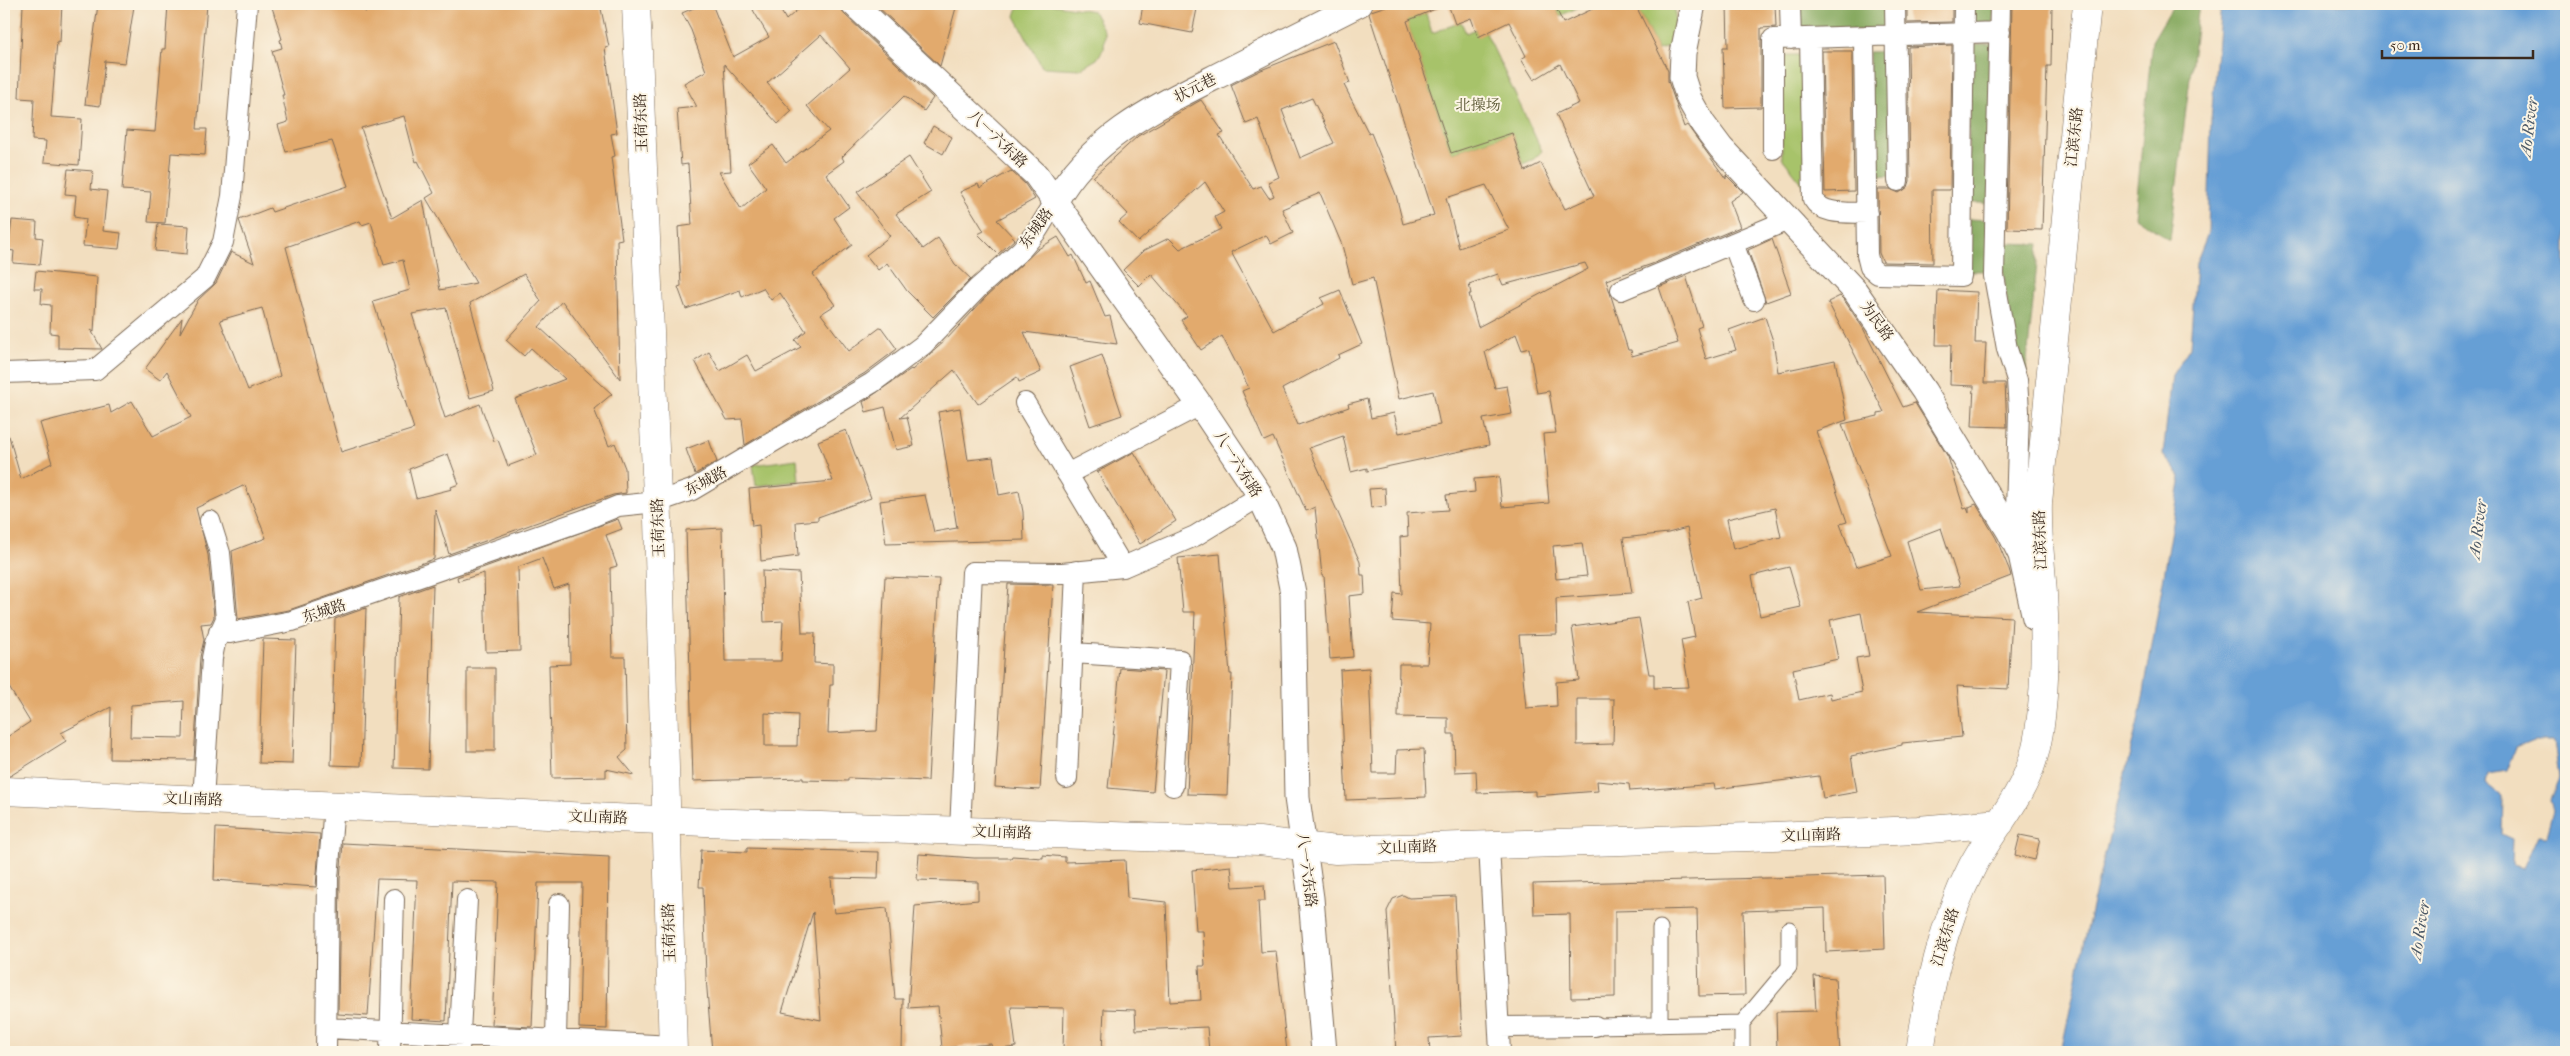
<svg xmlns="http://www.w3.org/2000/svg" width="2570" height="1056" font-family="'IM FELL French Canon','Noto Serif SC',serif">
  <style>
    .green { fill: #a7c36a; stroke: #717644 }
    .forest { fill: #85a95e; stroke: #606a3e }
    .water { fill: #669fd5; stroke: #50647a; fill-rule: evenodd }
    .building { fill: #e2aa6d; fill-rule: evenodd }
    .lines { fill: none; stroke-linecap: round; stroke-linejoin: round }
    .pedestrian-casing { stroke: #7b6956; stroke-width: 17 }
    .minor-casing { stroke: #7b6956; stroke-width: 22 }
    .tertiary-casing { stroke: #7b6956; stroke-width: 27 }
    .secondary-casing { stroke: #7b6956; stroke-width: 29 }
    .pedestrian { stroke: #fff; stroke-width: 15 }
    .minor { stroke: #fff; stroke-width: 20 }
    .tertiary { stroke: #fff; stroke-width: 25 }
    .secondary { stroke: #fff; stroke-width: 28 }
    .labels { text-anchor: middle; stroke-width: 4; stroke-linejoin: round; paint-order: stroke }
    .street-label { font-size: 15px; fill: #3b2a1e; stroke: #fcf5e5 }
    .park-label { font-size: 15px; fill: #5b5835; stroke: #fcf5e5 }
    .water-label { font-size: 16px; font-style: italic; fill: #4c5967; stroke: #fcf5e5 }
  </style>
  <rect width="100%" height="100%" fill="#fcf5e5"/>
  <filter id="ink" filterUnits="userSpaceOnUse"><feTurbulence type="fractalNoise" baseFrequency=".02" numOctaves="2"/><feDisplacementMap in="SourceGraphic" scale="10" xChannelSelector="R" yChannelSelector="G"/><feConvolveMatrix kernelMatrix="1 2 1 2 8 2 1 2 1" color-interpolation-filters="sRGB"/></filter>
  <filter id="wash" filterUnits="userSpaceOnUse"><feTurbulence type="fractalNoise" baseFrequency=".0096" numOctaves="4" result="noise"/><feDisplacementMap in="SourceGraphic" scale="20" xChannelSelector="R" yChannelSelector="G"/><feGaussianBlur stdDeviation="1.12" result="paint"/><feColorMatrix in="noise" values="0 0 0 0 0 0 0 0 0 0 0 0 0 0 0 0 0 1.4 0 .05"/><feComposite in="paint" operator="in"/></filter>
  <g filter="url(#wash)">
    <rect width="100%" height="100%" fill="#f2debf"/>
    <path class="green" d="M1019 4H1050L1093 11 1105 33 1104 48 1097 59 1080 69 1042 67 1015 16Z
      M1401 4H1413L1417 17 1426 13 1432 33 1461 22 1466 33 1475 29 1478 36 1486 33 1542 151 1534 159 1523 164 1512 133 1451 153Z
      M1554 4H1585L1560 16Z
      M1635 4H1675V45L1658 50Z
      M1781 55H1805L1806 188 1782 158Z
      M797 459 799 481 756 486 753 465Z"/>
    <path class="forest" d="M1798 4H1888V30H1798Z
      M1971 4H1994V23L1971 22Z
      M2174 4H2199L2170 240 2135 217 2152 41Z
      M1971 44H1993L1989 203H1967Z
      M1891 51 1895 175 1873 176 1869 52Z
      M1969 219 1989 220 1987 271H1967Z
      M2003 243 2039 244 2025 380C2012 334 2002 291 2003 243Z"/>
    <path class="water" d="M2221 4H2566V1052H2061L2093 902 2141 709 2181 477 2163 455 2172 375 2190 347 2196 263 2208 233 2211 120ZM2533 741H2554L2559 778 2550 799 2553 811 2546 836 2538 835 2523 868 2512 865 2513 839 2502 834 2503 797 2485 783 2487 774 2507 771 2516 748Z"/>
    <g id="blocks">
      <path class="building" d="M23 4H62L60 42 57 41 51 117 82 119 79 165 44 162 46 141 32 140 34 99 19 98Z
        M98 4 134 6 125 63 105 61 100 106 85 104Z
        M168 4H207L197 129H207L205 155 171 153 165 223 148 222 151 192 122 190 127 130 155 132 162 49H165Z
        M271 4H364L365 12 384 4H600L609 47 605 48 617 133 611 134 615 156 611 157 622 239 617 240 620 379 562 301 539 327 612 394 594 409 609 446 615 443 625 468 626 493 613 495 449 554 435 509 434 559 289 610 238 619 232 551 266 538 245 485 196 508 208 555 214 617 211 623 201 624 204 640 200 657 194 760 110 759 111 707 61 733 66 741 10 776H4V739L30 722 4 679V436H9L21 479 52 463 40 423 109 405 111 413 132 401 153 436 191 417 167 371 160 380 145 369 182 318 180 333 198 300 216 283 231 252 254 263 239 220 270 208 272 212 348 186 332 141 286 152 278 125 288 122 282 95H284L272 51 282 48 280 40 282 39ZM404 116 416 162 418 161 434 193 426 198 476 283 440 290 423 200 392 218 361 128ZM360 221 362 225 371 222 384 265 403 260 410 290 373 301 414 429 341 452 286 247ZM524 274 541 301 506 340 524 356 531 348 565 379 515 399 537 455 508 466 498 440 494 441 480 404 445 418 412 314 446 308 470 398 494 391 470 303ZM262 308 280 376 248 390 220 320ZM448 454 459 484 451 487 452 489 416 498 409 469ZM184 701 183 738 130 737 131 705Z
        M703 4H712L733 57 769 37 753 10 762 4H777L786 20 804 4H840L844 14 933 98 924 111 904 96 842 157 844 161 826 174 849 207 834 218 852 245 813 274 835 305 821 314 849 351 881 327 897 349 865 373 745 445 742 419 727 420 695 361 709 352 720 371 747 355 756 371 801 347 795 340 806 331 780 293 771 300 763 288 742 297 740 290 686 309 678 287 681 286 678 227 692 225 688 164 681 165 677 109 697 107 684 83 706 71 691 30 682 13ZM821 35 850 68 807 106 829 131 786 163 773 145 748 163 766 188 741 209 719 172 731 171 724 64 778 124 792 111 767 83Z
        M875 4H957L940 66Z
        M1143 4H1198L1192 33 1140 23Z
        M1392 4H1447L1407 21 1451 153 1512 133 1525 171 1541 163 1565 209 1594 196 1556 114 1579 103 1560 64 1534 80 1521 59 1526 56 1509 22 1478 37 1471 18 1455 24 1448 4H1554L1563 23 1603 4H1635L1668 71V81L1684 127 1687 125 1726 179V175L1743 192 1730 201 1740 227 1652 264 1606 280 1628 350H1631L1632 356 1678 343 1659 287 1686 276 1702 326 1697 328 1706 359 1736 350 1729 330 1765 317 1773 341 1778 372 1835 360 1847 420 1816 431 1847 522 1840 524 1856 567 1892 556 1842 424 1878 416V413L1884 412 1828 302 1840 296 1844 300 1863 328 1903 407 1915 403 1948 457 1964 509 1967 508 1969 513V507L1976 504 1996 538 2009 569 2011 576 1917 612 2012 617 2008 689 1957 686 1962 737 1902 743V745L1851 756 1857 792 1823 798 1819 776 1715 789 1714 784 1630 791 1629 784 1597 781 1598 791 1535 796V791L1477 793 1476 771 1455 772 1454 734H1448V718L1398 717 1399 664H1427L1430 624 1392 621 1394 593 1402 594 1400 537 1408 536 1407 513 1448 510 1446 495 1475 492 1474 479 1499 477 1502 507 1549 503 1543 434 1556 433 1549 391 1537 393 1529 348 1522 350 1516 334 1485 352 1495 388 1507 386 1512 414 1483 419 1489 445 1367 471V468L1351 472 1343 436 1309 448 1360 562 1361 575H1364L1365 594 1349 596 1353 657 1330 659 1324 576H1322L1315 507 1306 511 1273 437 1264 441 1242 391 1249 388 1222 336 1201 350 1181 320 1187 316 1151 274 1139 286 1123 270 1143 251 1169 238 1180 249 1221 229 1215 217 1224 212 1205 182 1138 242 1119 222 1128 214 1093 177 1138 136 1201 100 1224 133 1219 135 1253 189 1261 186 1269 198 1274 196 1268 182 1279 177 1258 119 1246 124 1231 85 1261 70 1334 41 1350 83 1344 85 1369 134 1371 133 1396 195 1403 224 1434 215 1369 14 1371 11ZM1312 98 1334 143 1300 158 1282 110ZM1486 185 1509 230 1459 248 1446 198ZM1320 193 1342 245 1352 284 1373 278 1399 399 1433 391 1440 425 1399 433 1394 413 1371 418 1367 399 1348 404 1349 407 1298 425 1282 389 1339 358 1338 355 1362 344 1340 290 1321 298 1324 304 1274 331 1231 252 1266 235 1271 244 1293 233 1282 209ZM1585 263 1588 269 1478 327 1469 294H1471L1469 284 1498 274 1503 285ZM1775 508 1781 537 1733 549 1727 519ZM1687 528 1702 598 1688 602 1695 637 1681 640 1689 687 1654 688V674H1649L1639 618 1572 627 1579 680 1556 682 1557 706 1526 708 1519 635 1557 634 1556 598 1632 593 1623 538 1668 533ZM1941 528 1960 586 1921 590 1907 541ZM1582 543 1587 576 1556 579 1553 546ZM1789 567 1801 607 1760 616 1752 576ZM1861 613 1869 656 1856 658 1862 692 1831 699 1830 693 1799 700 1793 669 1838 659 1830 620ZM1577 699H1614L1613 744 1577 745Z
        M1727 4H1775L1776 27 1761 28V107L1725 108 1723 47H1728Z
        M1907 4H1952V22L1907 23Z
        M2012 4H2052L2051 66H2047L2042 230 2007 229Z
        M1952 45 1950 190H1932L1933 263 1883 262 1879 253 1878 189H1890L1899 193 1908 187 1910 181 1908 47Z
        M1822 51H1852L1854 191 1825 192Z
        M933 126 952 137 943 154 924 143Z
        M909 157 931 192 896 214 923 249 938 238 955 264 971 279 933 317 907 291 887 263 878 270 866 255 890 236 857 192Z
        M68 169 93 171 91 189 107 191 103 231 121 233 119 249 83 246 86 219 74 217 76 195 65 194Z
        M1011 171 1025 184 1035 199 997 220 1015 239 998 254 978 234 984 231 960 192 978 184 980 188Z
        M12 220 37 222 36 237 43 238 40 265 13 263 14 251 8 250Z
        M158 224 189 226 187 254 155 251Z
        M1058 237 1070 257 1073 255 1086 283 1090 281 1105 317 1110 316 1117 344 1024 332 1041 372 1019 382 1017 377 978 404 954 370 900 418 907 417 914 446 896 450 885 407 866 412 863 402 911 369 912 370 945 341 986 297 1038 249Z
        M1772 239 1791 293 1766 302 1748 250Z
        M36 271 97 277 94 332 91 330 102 349 58 348V334L50 333 51 305 41 304 42 289H34Z
        M1938 290 1977 292 1975 343H1986L1984 383H2005L2007 427 1972 426 1974 386 1950 385 1951 345H1936Z
        M1102 355 1122 415 1090 426 1070 367Z
        M960 408 968 460 993 457 999 495 1019 491 1023 512 1024 540 886 544 880 501 925 495 934 532 957 528 938 412Z
        M846 430 871 498 818 517V520L796 522 798 556 761 561 759 525 752 526 749 489 833 481 818 441Z
        M709 440 717 462 695 474 686 449Z
        M1134 452 1176 521 1140 544 1097 472Z
        M1385 488 1386 506 1371 508 1369 489Z
        M618 519 622 529 606 535 617 566 610 568 612 657H625L627 750 619 757 634 775 606 769V777L552 778 549 665 570 664 569 584 554 589 542 558 518 567 520 651 486 652 484 573 458 581 457 577Z
        M722 528 725 661H781L783 621 764 622 762 571 799 573 802 633H815L814 663 833 664V685H830L828 733 877 731 885 577 939 579 928 781 848 778V781L803 780V778L693 781 686 530ZM765 713 798 715 797 746H765Z
        M1220 554 1230 674H1232L1227 795 1187 794 1195 612H1183L1178 558Z
        M1008 584 1053 585 1040 790 995 787Z
        M433 585 428 769 394 768 399 597Z
        M366 608 361 766 331 765 335 619Z
        M263 639 296 640 292 764 259 763Z
        M467 668H495V751H467Z
        M1120 668 1164 671 1153 792 1108 788Z
        M1369 668 1373 773H1396L1397 750 1424 749 1426 797 1346 800 1340 670Z
        M216 828 320 834 316 887 214 880Z
        M2020 835 2040 839 2035 860 2015 855Z
        M343 843 609 857 607 1029 579 1028 582 883H538L532 1027 492 1025 498 882 452 881 446 1021 411 1019 417 880 377 879 368 1016 338 1014 340 879Z
        M747 848 879 852 878 879 831 878 834 913 887 908 895 999H903L902 1052H712L706 977 703 887H699L701 850 747 852ZM813 912 821 1020 782 1012Z
        M919 854 974 858H1011L1012 856 1043 858V855L1065 857V862L1125 860 1127 898 1166 902 1170 1002 1201 1000 1199 966H1205L1203 931H1196L1192 870 1231 866 1233 887 1264 885 1265 901H1258L1261 952 1276 951 1287 1052H1209L1207 1027 1136 1030 1135 1010 1104 1009 1102 1052H1063L1064 1008 1011 1007 1016 1047 992 1050 991 1044 942 1048 938 1006 908 1008 915 906 978 900V882L917 880Z
        M1883 875 1885 949 1826 952 1825 908 1743 911 1745 995 1699 996 1697 909 1615 911V997L1571 998 1570 914 1534 915 1533 884Z
        M1403 895 1409 898 1455 896 1462 1036 1429 1038 1430 1052H1396L1387 911 1393 899Z
        M1814 976 1835 978 1840 1052H1777L1776 1012 1816 1011Z"/>
    </g>
  </g>
  <g filter="url(#ink)">
    <use href="#blocks" fill-opacity="0" stroke="#7b6956" stroke-width="1"/>
    <g class="lines">
      <defs>
        <path id="pedestrian" d="M1660 1025V928
          M1595 1026 1742 1023
          M1742 1052V1023L1789 967V929"/>
        <path id="minor" d="M1790 4 1791 39
          M1895 4 1898 181
          M2000 4 1994 276 2007 349 2017 380 2019 411 2015 544
          M1864 37 1867 255 1870 267 1878 274 1961 276 1964 4
          M1810 38 1813 199C1823 216 1849 212 1867 213
          M1773 149V39L2000 32
          M1733 243 1754 300
          M1621 290 1788 220
          M4 373 95 370 205 278 223 242 232 196 247 4
          M1025 403 1123 567
          M1067 474 1200 405
          M219 632 230 633 292 621 584 520 618 506 657 502 692 490 872 383 923 345 978 288 1021 250 1037 231 1055 202
          M1073 653 1180 660 1173 786
          M1067 778 1076 571
          M203 800 212 658 215 643 226 619 220 553 210 521
          M960 830 972 572 1062 573 1123 567 1195 536 1260 496
          M1489 845 1500 1052
          M1499 1027 1595 1026
          M327 1028 673 1046
          M556 1040 559 904
          M326 1052 328 878 334 805
          M390 1052 394 899
          M459 1052 467 900"/>
        <path id="tertiary" d="M854 4 1036 175 1200 405 1258 492 1284 548 1293 593 1297 798 1311 898 1324 1052
          M1693 4 1683 53 1682 77 1689 99 1703 124 1721 148 1855 291 1924 391 2009 531 2021 555 2035 618
          M1055 202C1093 134 1160 105 1227 71 1271 49 1315 26 1359 4"/>
        <path id="secondary" d="M636 4 658 519 673 1052
          M4 791 705 822 1259 841 1336 850 1749 837 1918 830 2000 823
          M1920 1052C1929 988 1942 925 1972 867 1991 830 2021 800 2033 759 2046 716 2046 640 2043 594 2041 563 2037 534 2038 503L2087 4"/>
      </defs>
      <use href="#pedestrian" class="pedestrian-casing"/>
      <use href="#minor" class="minor-casing"/>
      <use href="#tertiary" class="tertiary-casing"/>
      <use href="#secondary" class="secondary-casing"/>
      <use href="#pedestrian" class="pedestrian"/>
      <use href="#minor" class="minor"/>
      <use href="#tertiary" class="tertiary"/>
      <use href="#secondary" class="secondary"/>
    </g>
  </g>
  <g class="labels">
    <g class="street-label">
      <text transform="translate(1195 88) rotate(-27)" y="5">状元巷</text>
      <text transform="translate(641 123) rotate(-92)" y="5">玉荷东路</text>
      <text transform="translate(2074 137) rotate(-84)" y="5">江滨东路</text>
      <text transform="translate(998 139) rotate(44)" y="5">八一六东路</text>
      <text transform="translate(1036 228) rotate(-54)" y="5">东城路</text>
      <text transform="translate(1877 321) rotate(54)" y="5">为民路</text>
      <text transform="translate(1238 464) rotate(58)" y="5">八一六东路</text>
      <text transform="translate(706 481) rotate(-28)" y="5">东城路</text>
      <text transform="translate(658 528) rotate(-92)" y="5">玉荷东路</text>
      <text transform="translate(2040 540) rotate(-92)" y="5">江滨东路</text>
      <text transform="translate(324 611) rotate(-18)" y="5">东城路</text>
      <text transform="translate(193 799) rotate(2)" y="5">文山南路</text>
      <text transform="translate(598 817) rotate(2)" y="5">文山南路</text>
      <text transform="translate(1002 832) rotate(2)" y="5">文山南路</text>
      <text transform="translate(1811 835) rotate(-2)" y="5">文山南路</text>
      <text transform="translate(1407 847) rotate(-2)" y="5">文山南路</text>
      <text transform="translate(1307 870) rotate(83)" y="5">八一六东路</text>
      <text transform="translate(669 933) rotate(-92)" y="5">玉荷东路</text>
      <text transform="translate(1945 937) rotate(-73)" y="5">江滨东路</text>
    </g>
    <g class="park-label">
      <text x="1478" y="110">北操场</text>
    </g>
    <g class="water-label">
      <text transform="translate(2528 127) rotate(-83)" y="6">Ao River</text>
      <text transform="translate(2477 529) rotate(-83)" y="6">Ao River</text>
      <text transform="translate(2419 930) rotate(-81)" y="6">Ao River</text>
    </g>
  </g>
  <rect width="2570" height="1056" fill="none" stroke="#fcf5e5" stroke-width="20"/>
  <path d="M2382 50v8h151v-8" fill="none" stroke="#3b2a1e" stroke-width="2.5"/>
  <text x="2390" y="50" font-size="15" fill="#3b2a1e" stroke="#fcf5e5" stroke-width="4" paint-order="stroke">50 m</text>
</svg>
